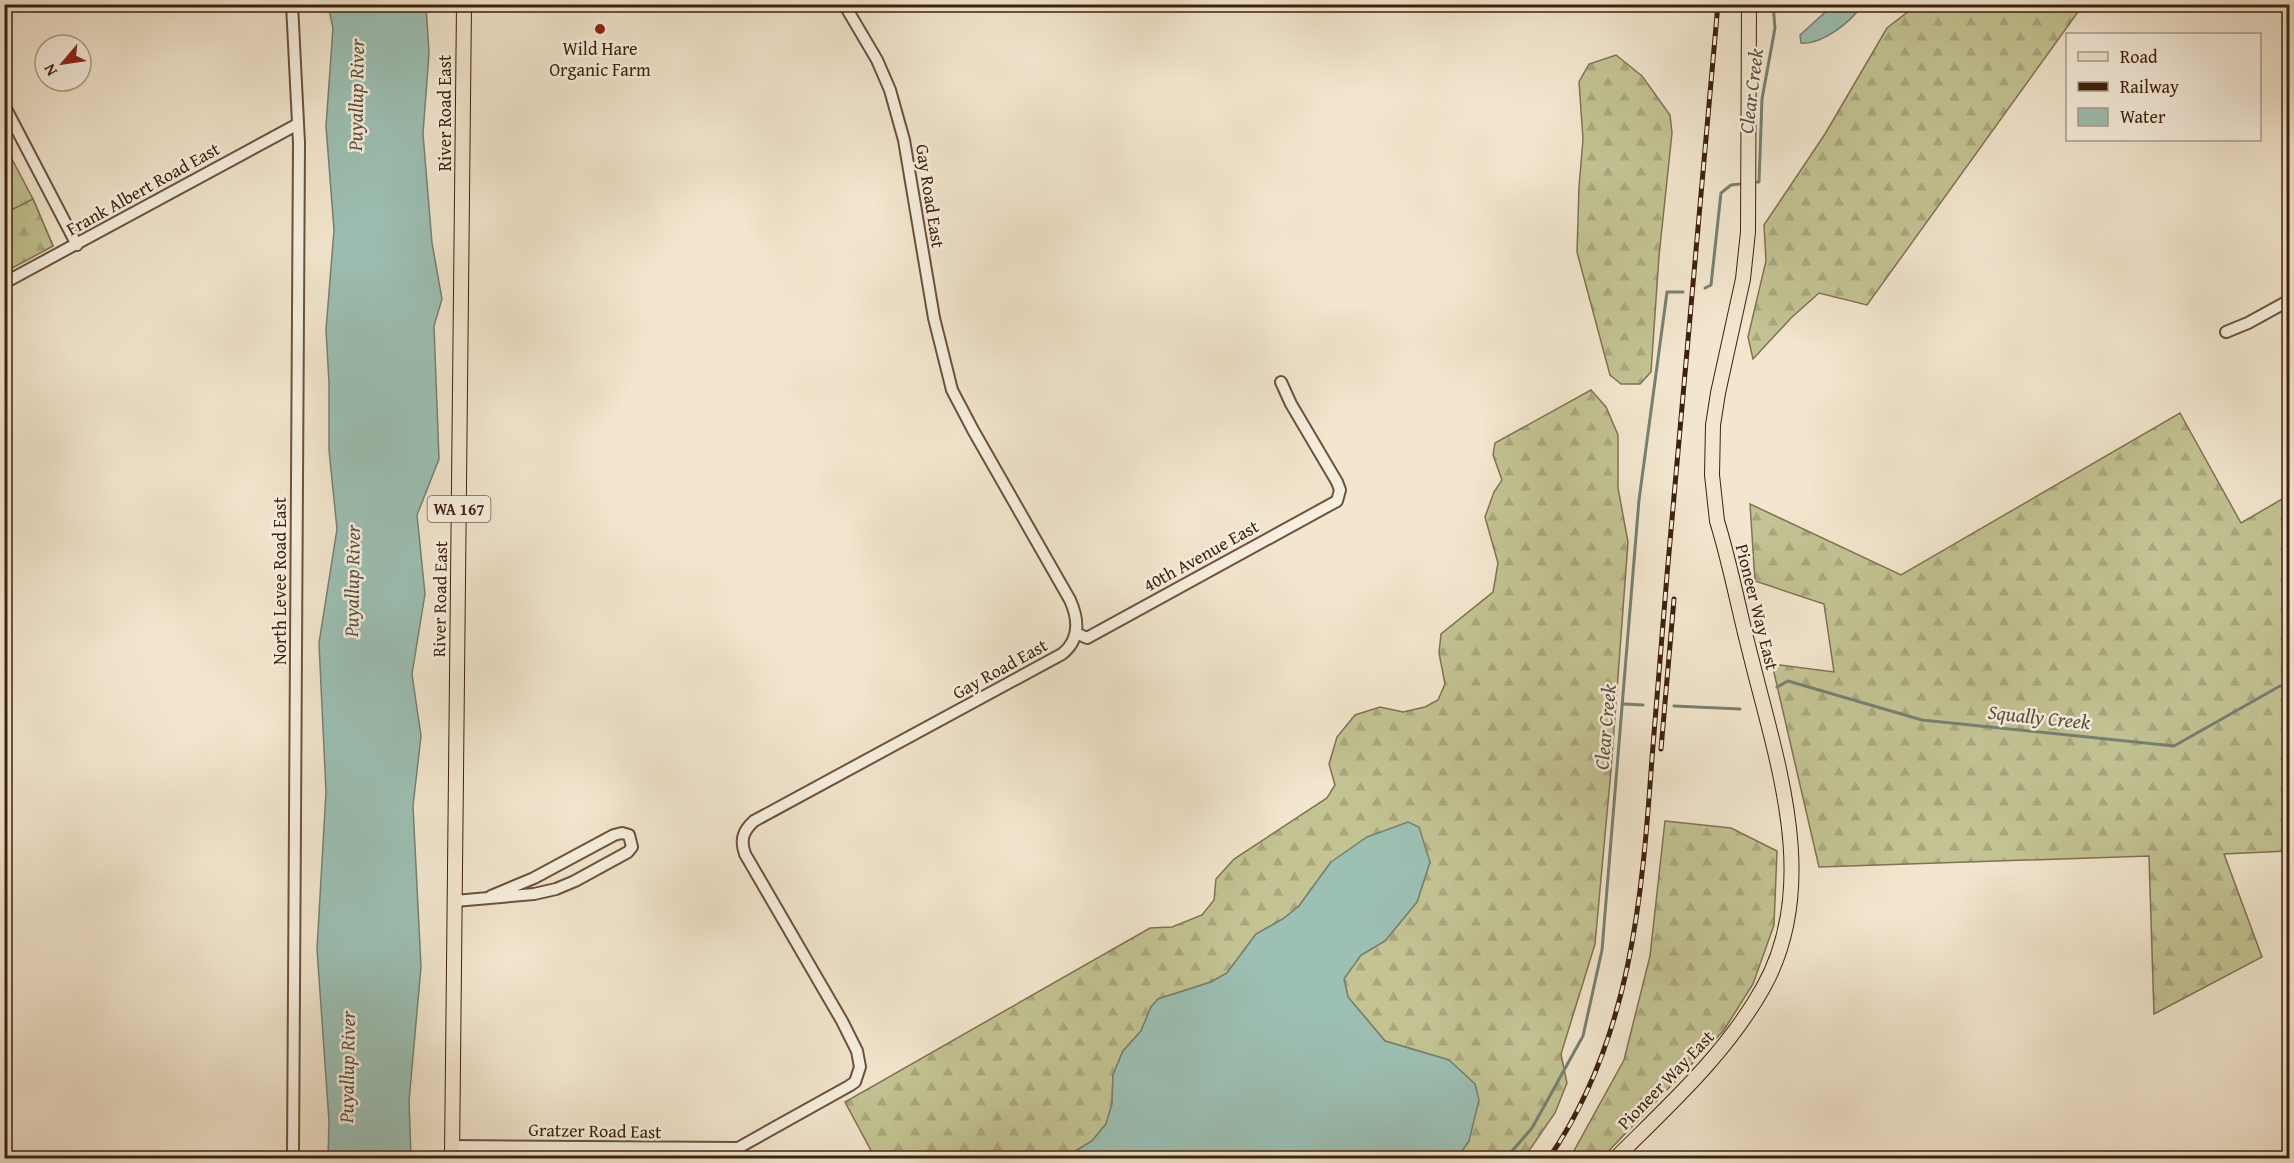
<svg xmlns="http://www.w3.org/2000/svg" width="2294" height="1163" font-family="'Gentium Book Plus',serif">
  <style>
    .grass { fill: url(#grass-tufts); stroke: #817250; stroke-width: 1.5 }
    .forest { fill: url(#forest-firs); stroke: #817250; stroke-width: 1.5 }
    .water { fill: #9cc0b4; stroke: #778071; stroke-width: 1.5 }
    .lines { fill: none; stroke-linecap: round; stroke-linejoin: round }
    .stream { stroke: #778071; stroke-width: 3 }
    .minor-casing { stroke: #6c523d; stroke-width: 14 }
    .major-casing { stroke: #3f200d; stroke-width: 16 }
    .minor { stroke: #f7efdf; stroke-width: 10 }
    .major { stroke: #f2e6ce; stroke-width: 14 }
    .rail-casing { stroke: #3f200d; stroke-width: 5 }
    .rail { stroke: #f7efdf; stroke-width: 3; stroke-dasharray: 9; stroke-linecap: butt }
    .poi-dot { fill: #8f2418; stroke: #f7efdf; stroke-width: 2 }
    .labels { text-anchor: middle; stroke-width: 5; stroke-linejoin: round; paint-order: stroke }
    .shield { fill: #f7efdf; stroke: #765e4c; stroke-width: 1.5 }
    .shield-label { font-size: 16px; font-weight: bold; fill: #3f200d }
    .poi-label { font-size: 18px; fill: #3f200d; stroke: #f7efdf }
    .street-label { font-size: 18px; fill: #3f200d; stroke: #f7efdf }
    .water-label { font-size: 20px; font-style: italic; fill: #5b503f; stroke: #f7efdf }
  </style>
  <defs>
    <pattern id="grass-tufts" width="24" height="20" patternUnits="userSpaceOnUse" patternTransform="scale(1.5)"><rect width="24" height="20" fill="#c3c393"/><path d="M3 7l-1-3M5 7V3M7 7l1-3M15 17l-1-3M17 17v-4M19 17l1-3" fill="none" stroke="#a9a77e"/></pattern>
    <pattern id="forest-firs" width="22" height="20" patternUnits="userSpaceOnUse" patternTransform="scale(1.5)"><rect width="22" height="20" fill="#c3c393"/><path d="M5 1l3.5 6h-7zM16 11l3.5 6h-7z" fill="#a9a77e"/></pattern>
  </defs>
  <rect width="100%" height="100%" fill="#f2e6ce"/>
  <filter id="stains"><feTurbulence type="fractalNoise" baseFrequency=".00333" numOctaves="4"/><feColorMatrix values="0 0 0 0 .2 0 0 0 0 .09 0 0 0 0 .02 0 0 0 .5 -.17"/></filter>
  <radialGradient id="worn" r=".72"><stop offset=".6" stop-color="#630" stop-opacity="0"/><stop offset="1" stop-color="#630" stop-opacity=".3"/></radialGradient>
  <path class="grass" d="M4 144 33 199 53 246 4 271Z"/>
  <path class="forest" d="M1918 4 2083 5 1867 305 1819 293 1791 318 1753 359 1748 337 1766 261 1764 225 1825 134 1887 28Z
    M1616 55 1642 76 1670 115 1672 133 1659 256 1651 372 1640 384H1621L1610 375 1577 252 1579 187 1583 139 1579 82 1589 64Z
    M33 199 53 246 5 272V213Z
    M1591 390 1606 407 1618 435V488L1628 542 1611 770 1595 944 1561 1054 1567 1083 1555 1113 1524 1158H1457L1469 1141 1449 1060 1385 1041 1348 997 1344 978 1361 955 1385 941 1417 902 1430 862H1331L1299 906 1283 919 1256 934 1227 973 1211 982 1158 999 1151 1007 1141 1031 1123 1051 1113 1075 1112 1104 1106 1124 1092 1141 1064 1158H875L845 1102 1150 928 1172 927 1202 915 1214 900 1216 879 1234 859 1327 798 1335 785 1329 764 1337 737 1355 715 1380 707 1403 712 1425 707 1438 700 1445 684 1439 653 1441 634 1493 592 1498 563 1485 517 1494 492 1502 480 1493 455 1495 443Z
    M2180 413 2241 523 2289 495 2290 851 2224 854 2262 957 2154 1014 2149 856 1819 867 1772 664 1834 672 1824 604 1755 581 1750 504 1901 575Z
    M1665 821 1731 828 1777 851 1774 925 1753 984 1724 1030 1602 1158H1570L1624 1060 1650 956Z"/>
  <path class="water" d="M328 5H426L429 53 423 134 432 243 442 299 434 326 439 459 417 515 425 594 412 674 421 736 413 806 421 967 409 1101 411 1158H328L329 1121 317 949 326 792 319 643 337 529 329 450V383L326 330 334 230 326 126 333 28Z
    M1833 5H1862C1851 22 1822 45 1801 43L1800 35Z
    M1408 822 1419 827 1430 862 1417 902 1385 941 1361 955 1344 979 1348 997 1385 1041 1449 1060 1475 1084 1479 1100 1469 1141 1457 1158H1064L1092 1141 1106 1124 1112 1104 1113 1075 1123 1051 1141 1031 1151 1007 1158 999 1211 982 1227 973 1256 934 1283 919 1299 906 1331 862 1367 837Z"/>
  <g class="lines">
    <path class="stream" d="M1757 182H1759L1762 99 1775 28 1773 4
      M1705 288 1711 285 1721 193 1731 185 1740 184
      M1777 687 1788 681 1922 720 2174 746 2280 686H2290
      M1624 704 1643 705
      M1674 706 1740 709
      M1506 1158 1532 1128 1583 1036 1602 950 1639 500 1667 292H1683"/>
    <defs>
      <path id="minor" d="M292 4 299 143 293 1158
        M4 105 77 245
        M4 283 298 124
        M2226 332 2248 323 2290 300
        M1076 633 1087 638 1337 501 1340 490 1337 482 1291 404 1281 382
        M455 901 534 894 556 889 575 881 628 852 632 847 629 835 622 833 614 835 534 878 491 896
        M452 1146 738 1148
        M742 1158 738 1148 849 1086 855 1082 860 1067 857 1051 842 1021 745 854C740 840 743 831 754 821L1062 654C1080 640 1079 620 1070 600L973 430 952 390 934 318 904 140 890 90 877 60 844 4"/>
      <path id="major" d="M452 1158 464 4
        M1616 1158C1669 1105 1726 1054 1763 988 1821 885 1777 763 1751 657 1739 612 1731 566 1717 521L1712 475 1713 425 1718 393 1743 279 1748 232 1749 4"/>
    </defs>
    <use href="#minor" class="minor-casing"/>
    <use href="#major" class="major-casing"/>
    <use href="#minor" class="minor"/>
    <use href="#major" class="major"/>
    <defs>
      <path id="rail" d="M1661 749 1674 599
        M1549 1158C1631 1039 1642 898 1652 758 1657 697 1662 636 1667 575 1684 385 1701 195 1718 4"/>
    </defs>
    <use href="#rail" class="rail-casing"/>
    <use href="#rail" class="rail"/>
  </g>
  <circle class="poi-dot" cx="600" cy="29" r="6"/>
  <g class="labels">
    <rect class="shield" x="427.5" y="496" width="63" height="26" rx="4.5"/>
    <g class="shield-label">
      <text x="459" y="515">WA 167</text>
    </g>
    <g class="poi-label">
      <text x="600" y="55">Wild Hare<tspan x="600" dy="21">Organic Farm</tspan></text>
    </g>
    <g class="street-label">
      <text transform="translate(445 113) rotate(-90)" y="6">River Road East</text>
      <text transform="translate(143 189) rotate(-29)" y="6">Frank Albert Road East</text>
      <text transform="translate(930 196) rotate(81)" y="6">Gay Road East</text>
      <text transform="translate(1201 556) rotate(-29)" y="6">40th Avenue East</text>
      <text transform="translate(280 581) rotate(-90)" y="6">North Levee Road East</text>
      <text transform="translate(440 599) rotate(-89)" y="6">River Road East</text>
      <text transform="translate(1757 607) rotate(76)" y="6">Pioneer Way East</text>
      <text transform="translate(1000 669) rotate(-29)" y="6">Gay Road East</text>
      <text transform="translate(1666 1080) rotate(-46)" y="6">Pioneer Way East</text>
      <text transform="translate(595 1131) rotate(1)" y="6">Gratzer Road East</text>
    </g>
    <g class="water-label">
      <text transform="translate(1751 91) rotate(-83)" y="7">Clear Creek</text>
      <text transform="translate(356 95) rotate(-89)" y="7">Puyallup River</text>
      <text transform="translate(352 581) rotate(-89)" y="7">Puyallup River</text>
      <text transform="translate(2039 717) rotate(6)" y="7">Squally Creek</text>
      <text transform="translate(1605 727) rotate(-85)" y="7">Clear Creek</text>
      <text transform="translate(347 1067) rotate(-89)" y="7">Puyallup River</text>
    </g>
  </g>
  <rect width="2294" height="1163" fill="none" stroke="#f2e6ce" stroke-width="24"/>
  <rect x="6" y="6" width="2282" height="1151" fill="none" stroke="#3f200d" stroke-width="3"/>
  <rect x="12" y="12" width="2270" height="1139" fill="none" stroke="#3f200d" stroke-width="1.5"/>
  <rect x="2066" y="33" width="195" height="108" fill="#f7efdf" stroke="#ad9c8b" stroke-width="1.5"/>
  <rect x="2078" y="52" width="30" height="9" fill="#f2e6ce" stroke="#ad9c8b" stroke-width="1.5"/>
  <text x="2120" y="63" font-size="18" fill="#3f200d">Road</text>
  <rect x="2078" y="82" width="30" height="9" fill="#3f200d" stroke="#ad9c8b" stroke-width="1.5"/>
  <text x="2120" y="93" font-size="18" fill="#3f200d">Railway</text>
  <rect x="2078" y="108" width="30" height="18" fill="#9cc0b4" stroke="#ad9c8b" stroke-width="1.5"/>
  <text x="2120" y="123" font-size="18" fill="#3f200d">Water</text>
  <g transform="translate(63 63) rotate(241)"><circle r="28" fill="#f7efdf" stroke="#ad9c8b" stroke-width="1.5"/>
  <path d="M0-4.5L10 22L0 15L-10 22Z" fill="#8f2418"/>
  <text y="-9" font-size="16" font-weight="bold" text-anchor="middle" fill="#3f200d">N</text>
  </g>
  <rect width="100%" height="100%" filter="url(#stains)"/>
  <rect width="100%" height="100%" fill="url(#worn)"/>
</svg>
